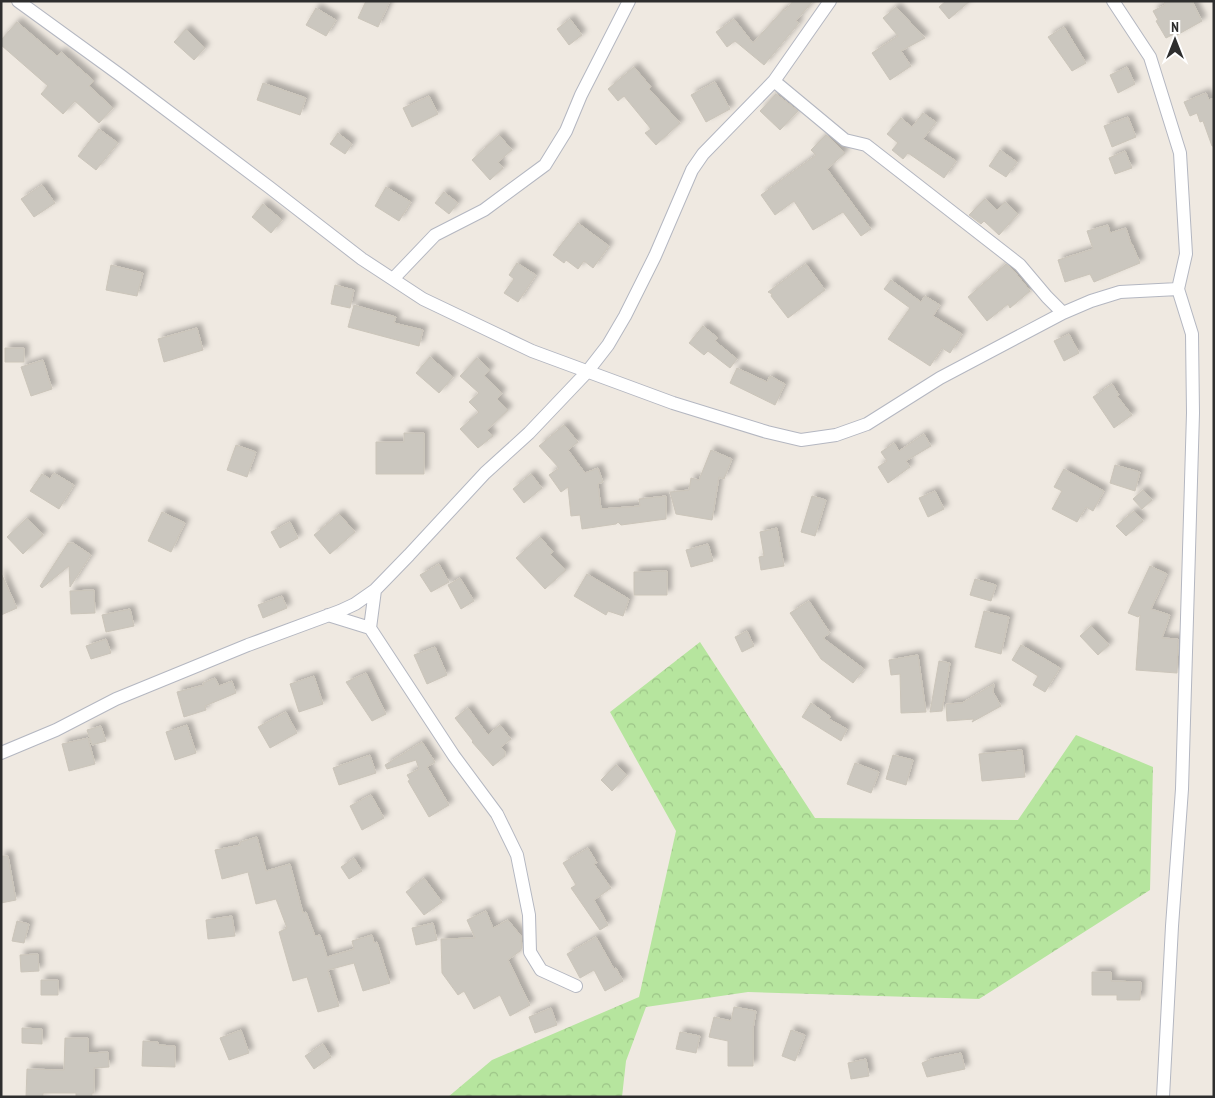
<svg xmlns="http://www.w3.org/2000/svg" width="1215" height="1098" font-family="'PT Sans Narrow',sans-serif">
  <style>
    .forest { fill: url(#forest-crowns) }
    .building { fill: #cbc7bf; stroke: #cbc5ba; filter: url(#shadow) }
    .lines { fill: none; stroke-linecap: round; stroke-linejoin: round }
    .street-casing { stroke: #b4b7c1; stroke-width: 14 }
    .street { stroke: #fff; stroke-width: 12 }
  </style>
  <defs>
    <pattern id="forest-crowns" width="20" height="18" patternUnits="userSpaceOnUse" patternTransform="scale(1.25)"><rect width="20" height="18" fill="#b6e59e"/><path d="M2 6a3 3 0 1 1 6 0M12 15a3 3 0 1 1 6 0" fill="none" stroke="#9dc588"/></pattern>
    <filter id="shadow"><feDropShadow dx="4.5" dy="-4.5" stdDeviation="2.5" flood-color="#0004"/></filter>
  </defs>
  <rect width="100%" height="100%" fill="#efe9e1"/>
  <path class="forest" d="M700 642 815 818 1018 820 1076 735 1153 767 1150 890 979 999 748 992 646 1007 626 1061 622 1097H448L492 1060 639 997 676 831 610 712Z"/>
  <path class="building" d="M366 1H390L378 27 358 18Z
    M793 1H813L796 21 799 23 764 65 735 41 727 47 716 32 734 19 753 43 784 9 785 11Z
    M946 1H970L949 19 939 7Z
    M1164 1H1192L1202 21 1177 35 1176 33 1166 38 1156 21 1158 20 1153 11 1165 5Z
    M896 7 925 38 901 51 911 66 890 80 872 53 898 36 883 18Z
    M316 8 336 20 326 36 306 25Z
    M570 19 582 35 569 45 557 29Z
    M17 22 57 56 61 52 94 81 89 86 113 108 99 123 75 101 63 114 41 94 48 86 1 45V40Z
    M1064 27 1086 63 1072 71 1048 37Z
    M186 29 205 48 194 60 174 42Z
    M634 67 651 87 649 89 680 123 656 145 645 133 651 129 624 96 618 101 608 89Z
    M1127 67 1135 84 1118 93 1110 75Z
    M715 82 730 109 706 122 691 95Z
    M263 83 306 98 300 115 257 100Z
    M1206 93 1209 100 1214 98V146H1212L1203 121 1200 122 1197 113 1190 116 1184 102Z
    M776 94 798 111 780 130 760 111Z
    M429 96 438 114 412 127 403 108Z
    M923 113 936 122 923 139 956 161 944 178 908 153 903 159 892 150 898 143 887 134 901 118 912 127Z
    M1128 117 1136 137 1112 147 1104 126Z
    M99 129 118 143 96 170 78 156Z
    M338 133 352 144 345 154 330 144Z
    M499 135 512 150 498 162 503 168 490 180 472 160Z
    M826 135 845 153 827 169 871 229 861 236 843 212 813 230 794 201 775 215 761 195 816 155 811 150Z
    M1000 150 1017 162 1006 177 989 166Z
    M1125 151 1132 168 1115 174 1109 158Z
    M42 185 55 203 34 217 21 199Z
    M386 187 411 202 399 221 375 206Z
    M444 192 458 203 449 214 435 203Z
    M985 199 997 210 1005 202 1018 214 999 235 984 221 981 224 969 215Z
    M263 204 282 220 271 233 252 217Z
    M578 223 609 246 593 268 584 261 578 269 566 260 564 263 553 255Z
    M1108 225 1110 233 1126 228 1131 244H1132L1140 263 1094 282 1090 274 1065 282 1058 260 1093 249 1087 231Z
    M517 263 536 275 518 302 504 293 514 279 509 275Z
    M806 264 825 290 788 318 771 296 772 294 768 292Z
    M1006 264 1013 270 1030 291 1010 308 1008 304 987 321 968 297Z
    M111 265 143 273 137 296 106 290Z
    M891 280 921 302 925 296 940 305 933 316 962 334 950 353 942 348 930 366 888 339 910 308 884 289Z
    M335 285 354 290 350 308 331 304Z
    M354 305 396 317 394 323 423 330 419 346 348 327Z
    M703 326 718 338 715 341 737 359 730 368 708 351 704 355 689 343Z
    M197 328 203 350 164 362 158 339Z
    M1069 334 1079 353 1064 361 1054 341Z
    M5 348H24V362H5Z
    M430 357 453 377 439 393 416 373Z
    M477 358 490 370 484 376 502 393 497 399 508 410 487 430 493 436 478 448 460 429 479 412 469 402 479 393 460 376Z
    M43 360 52 389 31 396 21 367Z
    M737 368 767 382 770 376 785 384 775 405 730 383Z
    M1112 384 1119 395 1117 396 1132 415 1114 428 1093 397Z
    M564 425 578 442 568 450 585 473 598 468 603 482 598 484 601 509 640 506 639 499 666 496V519L621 525 618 522 616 524 582 529 580 515 571 516 568 487 561 492 549 475 559 468 539 446Z
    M404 433H424V474H376V442H404Z
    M924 434 931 446 906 461 910 467 888 483 878 467 887 461 881 452 894 443 899 451Z
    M236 445 256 452 247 477 227 470Z
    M711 450 732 459 724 479 719 477 712 520 676 514 670 492 689 490 691 478 699 480Z
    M1115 465 1140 472 1135 491 1110 483Z
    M1064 469 1104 491 1093 511 1086 507 1077 522 1052 509 1062 491 1054 487Z
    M54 473 74 485 59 509 30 491 42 474 50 479Z
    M531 474 542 488 524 503 513 489Z
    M1143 490 1152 500 1142 509 1133 499Z
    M935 491 944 509 928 517 919 498Z
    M812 496 826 500 815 536 801 532Z
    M1134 511 1143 521 1126 536 1116 526Z
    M162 512 185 523 171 552 148 541Z
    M339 514 355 532 330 554 314 535Z
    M27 518 43 535 23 554 7 537Z
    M290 522 298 538 280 548 271 532Z
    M777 528 784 566 761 570 759 557 764 556 760 532Z
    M540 537 553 552 550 554 566 570 545 589 516 558Z
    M68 543H73L91 555 70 587 69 566 42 588 40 586Z
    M708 544 713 561 691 567 686 550Z
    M439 564 449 582 431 592 420 575Z
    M1150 566 1167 574 1151 609 1170 615 1162 638 1178 639 1177 673 1136 670 1140 615 1138 617 1128 613Z
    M667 571V595H634V572Z
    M1 573 17 608 1 615Z
    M587 574 629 599 623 616 608 611 606 615 574 596Z
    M460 578 474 601 461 609 448 585Z
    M975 579 996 585 991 601 970 595Z
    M94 590 95 613 71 614 70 591Z
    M282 596 287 608 263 618 258 605Z
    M809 601 830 633 823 638 864 669 853 683 821 659 790 613Z
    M130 609 134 626 106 632 102 615Z
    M984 611 1009 617 1001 654 975 647Z
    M1091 626 1109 645 1098 655 1080 636Z
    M747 631 754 646 742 652 735 637Z
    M106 639 111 653 91 659 86 646Z
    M1021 645 1060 668 1045 692 1033 685 1038 676 1012 660Z
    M435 647 447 675 427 684 414 655Z
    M918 655 926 712 901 713 900 674 891 675 889 660Z
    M939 661 950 663 942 711 930 712Z
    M366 673 386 714 372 721 346 682Z
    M314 676 323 704 299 712 290 684Z
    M215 678 219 686 232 681 236 693 205 706 206 710 184 717 177 692 204 685 203 683Z
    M994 684 993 692 1001 706 972 722 974 719 947 721 946 704 962 703Z
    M811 703 831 717 829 719 847 729 841 741 802 717Z
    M468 708 488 735 500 725 511 739 501 747 505 751V756L493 766 472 742 473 741 455 718Z
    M286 712 297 733 270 748 258 727Z
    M187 725 196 753 175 760 166 732Z
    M101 726 106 741 92 745 87 730Z
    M88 738 95 764 69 771 62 744Z
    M422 742 435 762 427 767 449 805 429 817 408 781 410 780 407 775 419 769 416 760 387 769 385 765Z
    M1022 750 1025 777 982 781 979 754Z
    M370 755 376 773 339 785 333 768Z
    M893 755 913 760 906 785 886 779Z
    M855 763 879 772 871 793 847 784Z
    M616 765 627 775 612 791 601 780Z
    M371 795 384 818 362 830 350 806Z
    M257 837 266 871 290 864 303 913 306 912 315 936 320 935 327 957 354 949 352 941 372 935 374 943 377 942 390 983 363 991 354 963 328 970 339 1006 318 1012 307 977 293 981 279 932 287 928 276 899 256 904 248 872 222 879 215 850 240 845V842Z
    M588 848 597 863 594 864 611 888 594 900 608 925 600 930 571 888 576 885 563 863Z
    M1 856H8L16 900 1 903Z
    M354 858 362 871 349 879 341 867Z
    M424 878 442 902 424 915 406 892Z
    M486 911 493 928 508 920 521 936 522 948 520 951 508 960 530 1005 510 1016 500 995 474 1009 464 991 458 995 442 973 441 939 475 938 467 920Z
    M232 916 235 936 208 939 206 920Z
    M17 921 29 924 24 943 12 941Z
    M433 923 437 940 416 945 412 928Z
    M596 937 614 969 616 968 623 981 605 991 594 970 580 978 567 954Z
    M38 954 39 971 21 972 20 955Z
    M1092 972H1111V981L1141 982 1140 1000H1117V995H1092Z
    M41 980H58V995H41Z
    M734 1007 756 1011 753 1029V1066H728V1041L709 1037 714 1017 731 1021Z
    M551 1008 557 1025 535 1033 529 1017Z
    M22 1028 42 1029V1044L22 1043Z
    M241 1030 249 1053 229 1060 220 1038Z
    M791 1030 805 1035 795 1061 782 1056Z
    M680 1032 700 1036 696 1053 676 1049Z
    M65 1038H88V1053L108 1052 109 1067 94 1068V1093H92V1097H76V1093H43V1097H26L27 1069 64 1070Z
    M143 1041 158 1042V1045L175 1046V1067L142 1066Z
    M323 1044 331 1057 314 1069 305 1056Z
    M961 1053 965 1069 927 1077 922 1063 931 1059Z
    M866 1059 869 1076 851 1079 848 1063Z"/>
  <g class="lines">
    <defs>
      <path id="street" d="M18 1 120 75 269 187 362 259 423 299 532 351 673 403 767 432 801 440 836 435 867 424 940 378 1063 313 1091 301 1120 292 1178 289
        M1113 1 1150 57 1180 153 1186 254 1178 289 1192 334 1193 413 1182 789 1172 926 1163 1097
        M774 81 845 140 866 145 1020 265 1047 297 1063 313
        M393 279 435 235 484 210 545 165 566 131 581 95 629 1
        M328 615 370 628 454 756 497 814 517 855 529 915 530 952 541 970 576 986
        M370 628 375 590
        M1 753 56 730 116 699 248 645 340 611 355 604 375 590 409 555 485 473 529 433 587 372 608 345 625 316 655 256 692 170 703 154 774 81 830 1"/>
    </defs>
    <use href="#street" class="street-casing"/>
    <use href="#street" class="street"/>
  </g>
  <rect width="1215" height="1098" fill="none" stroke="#2e2e2e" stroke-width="5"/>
  <g transform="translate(1175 40)" stroke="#ffffff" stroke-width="4" paint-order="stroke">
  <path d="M0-4L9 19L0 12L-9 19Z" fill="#2e2e2e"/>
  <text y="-8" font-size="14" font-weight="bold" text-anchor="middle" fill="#2e2e2e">N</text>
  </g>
</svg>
